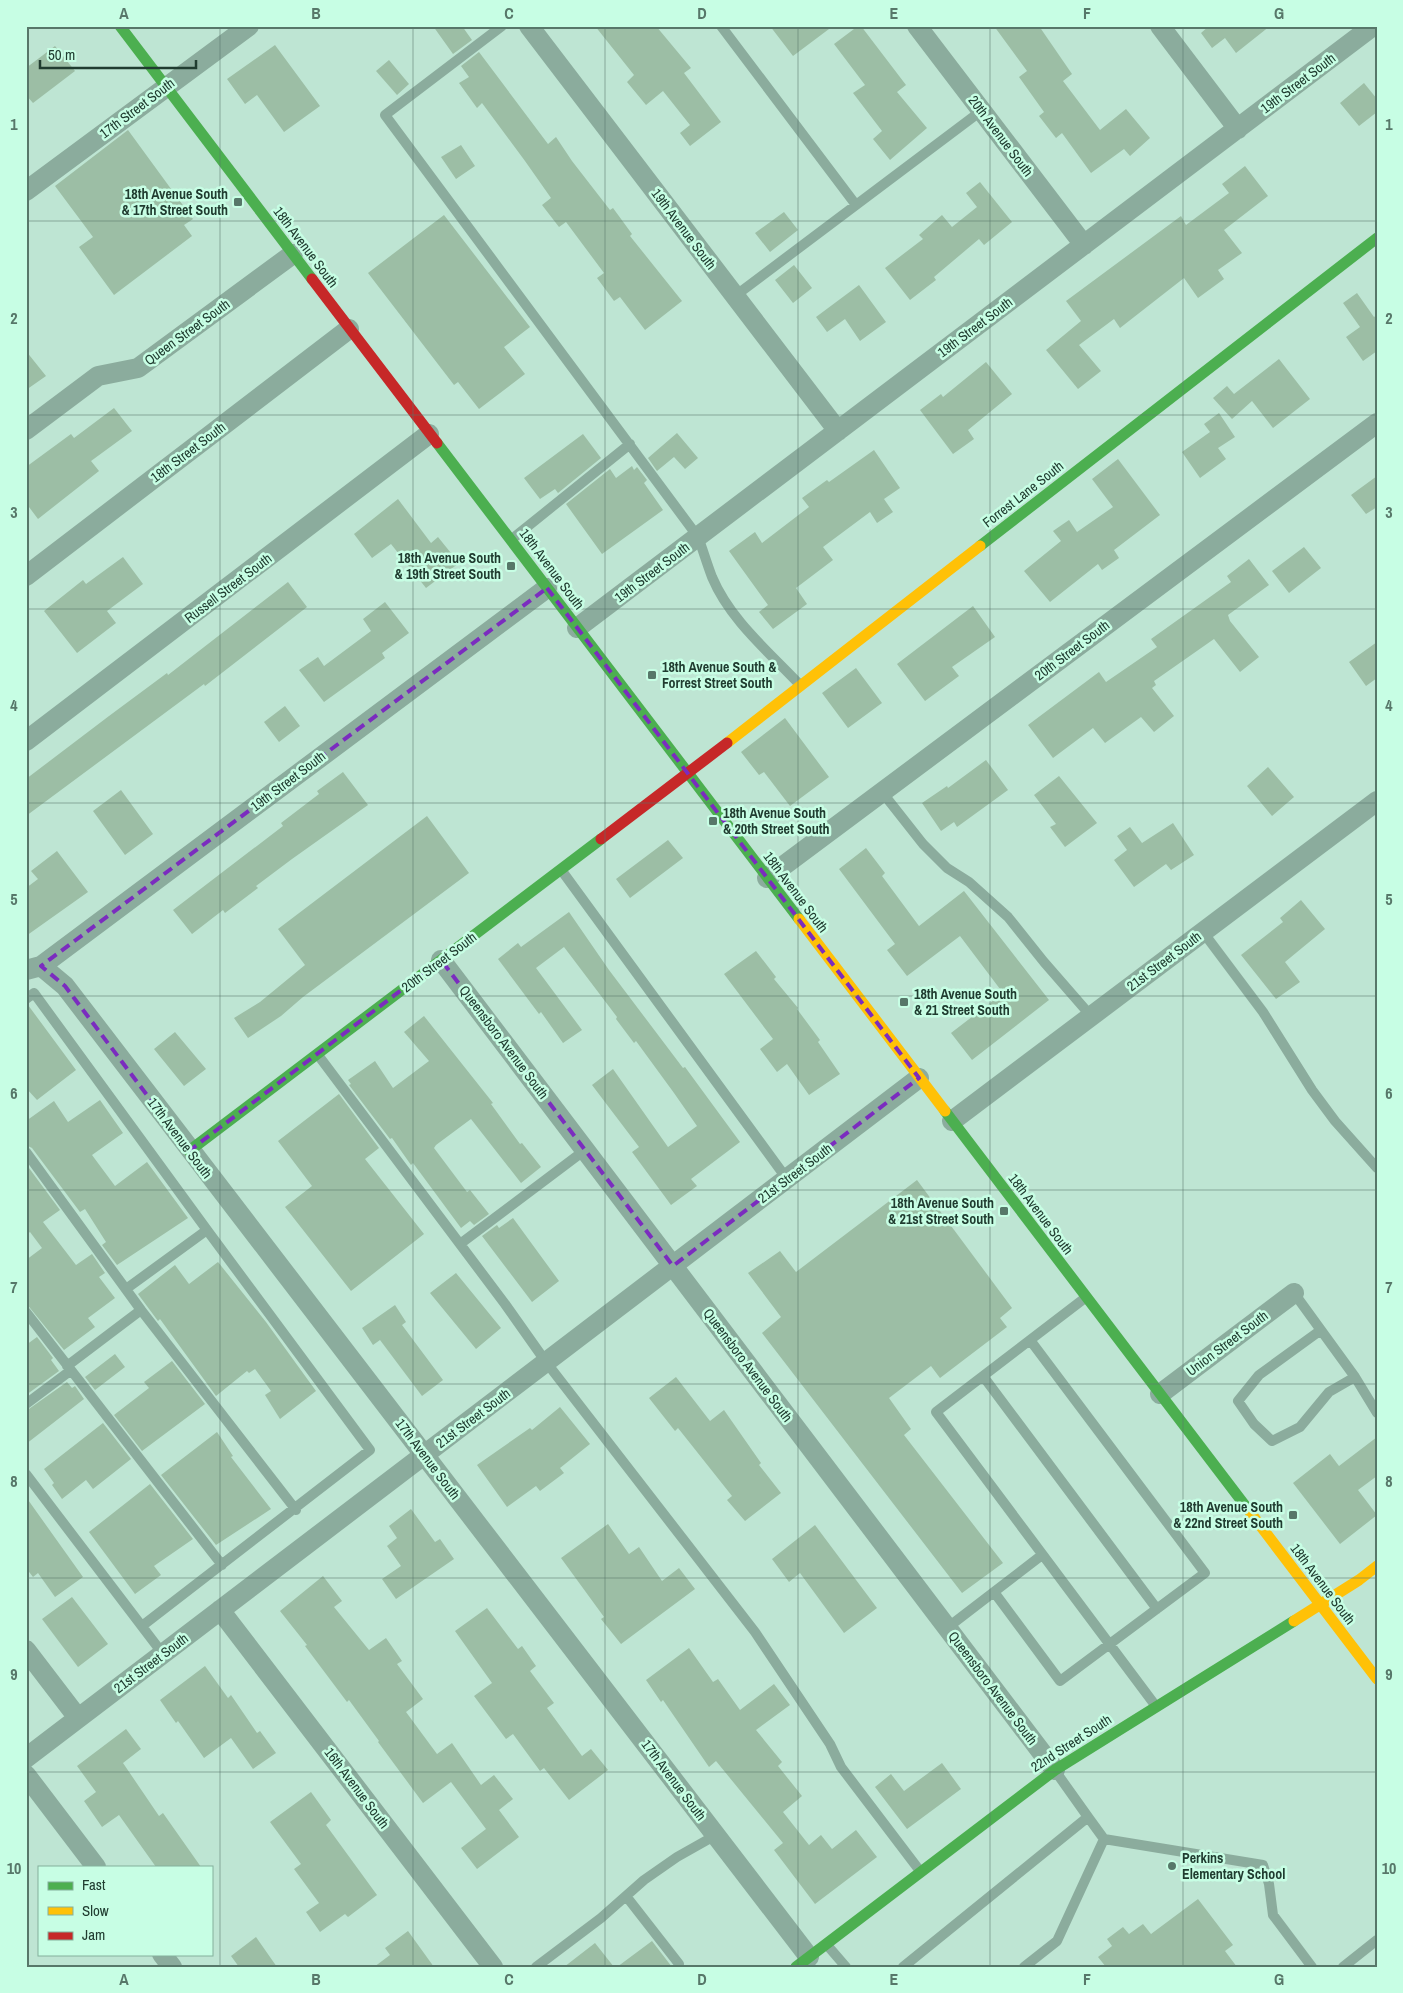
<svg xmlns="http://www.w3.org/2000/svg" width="1403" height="1993" font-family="'Archivo Narrow',sans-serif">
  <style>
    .building { fill: #9cbea5 }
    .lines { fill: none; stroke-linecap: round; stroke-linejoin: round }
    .lane { stroke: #8bac9d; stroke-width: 10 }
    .street { stroke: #8bac9d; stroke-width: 20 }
    .fast { stroke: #4caf50; stroke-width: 11 }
    .slow { stroke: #ffc107; stroke-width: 11 }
    .jam { stroke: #c62828; stroke-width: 11 }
    .marked { fill: none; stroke: #7b2cbf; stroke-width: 4; stroke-dasharray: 10 6; stroke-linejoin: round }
    .grid { fill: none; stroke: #577769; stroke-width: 1; stroke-opacity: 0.55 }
    .poi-dot { fill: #577769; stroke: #c7fee4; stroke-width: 2 }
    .labels { text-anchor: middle; stroke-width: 5; stroke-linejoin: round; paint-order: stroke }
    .street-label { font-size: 14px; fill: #203c30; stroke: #c7fee4 }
    .poi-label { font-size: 14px; font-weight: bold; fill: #203c30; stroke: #c7fee4; text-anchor: end }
    .neatline { fill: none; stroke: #577769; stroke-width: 2 }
    .grid-label { font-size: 16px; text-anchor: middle; font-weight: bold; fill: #577769 }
  </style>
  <rect width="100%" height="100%" fill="#bee5d3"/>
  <path class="building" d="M433 26H462L472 40 453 54Z
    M595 26H656L691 68 684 73 721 122 690 146 680 133 690 125 663 91 646 105 627 82 634 75Z
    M770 26H833L793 56Z
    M858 26H861L906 85 897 92 927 128 890 160 873 139 882 131 853 93 865 85 834 44Z
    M994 26H1039L1072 74 1063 81 1100 130 1126 109 1150 138 1130 156 1124 149 1091 173 1062 133 1056 138 1039 116 1044 112 1019 77 1027 71Z
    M1209 26H1270L1236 53 1225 38 1212 48 1201 33Z
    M275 45 320 106 284 132 257 95 245 104 227 79Z
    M55 46 75 71 33 103 26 95V68Z
    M479 52 548 144 556 137 572 161 610 210 613 208 632 234 630 236 682 301 645 330 620 297 614 301 597 278 604 273 566 222 559 227 542 205 551 198 525 161 482 103 477 108 459 83 469 77 461 66Z
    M389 60 409 84 397 95 376 71Z
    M1364 83 1377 99V112L1359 126 1340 103Z
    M128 130 193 219 184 225 192 236 114 295 79 247 93 237 55 186Z
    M461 145 475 166 456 179 441 157Z
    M1245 166 1268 196 1224 230 1242 253 1218 270 1224 279 1198 298 1184 278 1120 328 1114 319 1079 345 1101 371 1078 389 1046 350 1081 321 1066 301 1181 216 1186 225 1229 193 1222 184Z
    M980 182 1012 222 984 245 979 239 934 277 936 280 910 300 885 268 923 239 919 235 942 215 952 227 977 207 966 193Z
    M784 212 798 230 770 252 755 233Z
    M444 215 530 327 504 347 525 374 479 409 458 382 454 385 368 273Z
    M794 265 812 288 793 303 775 280Z
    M859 285 886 322 860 341 845 319 827 332 816 317Z
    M1357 293 1374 317 1377 315V351L1363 361 1346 337 1360 327 1343 303Z
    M26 351 46 376 26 390Z
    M1279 359 1310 399 1273 428 1252 401 1232 419 1213 398 1227 386 1234 394Z
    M986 362 1012 394 968 430 974 439 953 454 920 410 941 394 943 397Z
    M114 408 132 431 91 461 99 471 38 519 26 503V467L71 434 74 438Z
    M1219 413 1235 437 1218 448 1226 459 1200 478 1182 452 1210 432 1204 424Z
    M677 433 698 458 685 469 674 457 657 471 648 458Z
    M583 434 601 458 558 493 555 489 540 499 524 478Z
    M874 450 900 488 884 499 893 512 877 523 870 512 823 547 833 560 796 588 807 604 773 629 759 612 768 605 729 551 755 532 762 543 809 507 802 498 827 480 829 482Z
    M1118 459 1160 515 1114 550 1119 558 1102 570 1098 564 1050 602 1024 571 1061 541 1053 531 1069 520 1077 532 1113 507 1092 479Z
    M632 466 634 470 637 467 647 480 644 483 663 510 602 554 566 504 610 469 616 478Z
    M1377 476V507L1366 514 1351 495Z
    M398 499 431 543 438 537 459 563 426 588 391 544 372 558 354 534Z
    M1304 547 1321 568 1289 593 1272 571Z
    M123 557 143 584 107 611 116 623 77 653 44 611 83 580 86 584Z
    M1249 559 1269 585 1228 615 1230 621 1259 657 1240 672 1214 639 1154 681 1156 685 1152 688 1174 716 1154 732 1141 717 1105 743 1093 728 1053 758 1028 725 1099 672 1106 682 1157 647 1151 639 1231 582 1227 576Z
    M288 582 307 607 205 686 204 684 26 816V779L109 716 167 673 168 675Z
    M385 602 409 633 382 653 385 658 324 702 299 670 318 657 324 666 371 631 363 619Z
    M973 606 995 637 952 667 959 676 925 701 897 664Z
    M1377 642V678L1366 686 1349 662Z
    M856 668 882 703 848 728 822 693Z
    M285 706 300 726 279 742 264 722Z
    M785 718 829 777 790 806 764 772 759 775 741 752Z
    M986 760 1008 790 957 827 954 822 941 831 922 803 947 786 948 788Z
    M1268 767 1294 797 1272 816 1247 786Z
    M343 772 368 805 292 859 256 886 258 888 225 913 223 910 192 934 173 910 283 826 281 823 319 794 317 791Z
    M1059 776 1097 823 1065 847 1050 827 1056 824 1034 795Z
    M121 790 153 834 125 855 93 811Z
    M427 816 469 873 303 997 281 1016 248 1038 234 1018 260 1002 305 965 278 929Z
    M1173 823 1194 855 1171 870 1166 864 1134 887 1114 860 1127 850 1117 836 1130 827 1142 843Z
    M668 840 683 858 630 898 616 879Z
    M866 848 885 873 882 876 919 926 964 891 1049 1000 972 1060 951 1033 1003 993 960 936 907 976 887 950 895 944 839 869Z
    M57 851 88 892 26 936V888L38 879 31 871Z
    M1301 900 1325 929 1285 962 1300 982 1276 999 1241 955 1283 922 1280 918Z
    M569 912 609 970 683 1068 685 1067 740 1142 691 1179 697 1186 671 1205 632 1152 639 1147 592 1085 613 1069 668 1147 697 1126 674 1093 636 1041 634 1043 616 1019 617 1017 564 947 536 968 582 1030 563 1043 541 1012 539 1014 498 959 518 943 521 947Z
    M756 951 776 977 774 979 798 1008 797 1009 820 1040 818 1042 840 1074 809 1095 787 1064 777 1072 760 1049 773 1039 724 974Z
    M28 1005 76 1070 37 1100 26 1088V1006Z
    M424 1016 493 1103 491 1104 520 1144 522 1143 541 1167 521 1183 471 1119 436 1145 434 1148 467 1192 470 1190 489 1214 474 1225 470 1221 461 1228 413 1163 411 1165 392 1138 390 1139 349 1085 351 1084 348 1080 375 1061 393 1088 429 1061 404 1032Z
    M175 1032 206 1069 184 1086 154 1049Z
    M339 1094 379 1148 365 1159 424 1234 351 1291 285 1207 312 1186 278 1141Z
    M100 1100 123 1133 92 1155 115 1186 147 1162 188 1218 117 1265 102 1245 106 1242 85 1209 80 1212 32 1148 26 1145V1121L54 1101 68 1122Z
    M26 1164 60 1210 43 1222 76 1265 92 1254 105 1273 99 1277 115 1298 88 1318 95 1327 64 1350 26 1303V1260L42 1248 30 1232 26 1235Z
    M917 1180 1012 1308 1000 1318 1007 1327 940 1378 931 1366 889 1398 911 1429 904 1435 1003 1563 962 1593 762 1333 781 1317 748 1273 780 1251 796 1272Z
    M513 1218 559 1281 532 1302 482 1236 497 1225 499 1228Z
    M218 1262 266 1322 316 1391 280 1419 265 1395 271 1391 255 1369 249 1373 247 1371 216 1396 160 1319 158 1321 138 1294 175 1265 189 1284Z
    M456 1273 501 1328 476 1349 430 1293Z
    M395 1305 406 1322 402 1325 443 1380 422 1396 380 1340 373 1345 362 1328Z
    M37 1337 53 1358 51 1360 59 1371 26 1395V1345Z
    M115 1354 125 1367 95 1390 85 1377Z
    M172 1361 205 1404 142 1451 114 1415 149 1388 144 1382Z
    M676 1377 710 1421 724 1410 761 1463 759 1465 781 1493 745 1521 727 1500 732 1496 678 1428 675 1431 649 1398Z
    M67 1382 72 1388 75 1386 84 1399 26 1444V1411Z
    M560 1407 590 1444 560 1468 564 1473 540 1491 536 1486 507 1507 477 1465 530 1428 532 1430Z
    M103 1423 131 1459 93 1489 86 1480 62 1499 52 1485 54 1483 44 1469Z
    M217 1432 233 1456 231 1457 271 1509 216 1545 161 1475Z
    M1377 1437V1476L1358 1490 1377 1515 1340 1544 1293 1483 1330 1454 1339 1466Z
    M150 1484 193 1539 154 1566 161 1575 135 1594 89 1532Z
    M26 1497 83 1577 55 1597 38 1573 33 1577 26 1568Z
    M411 1509 435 1542 440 1539 454 1559 396 1599 382 1579 401 1566 387 1546 397 1538 389 1526Z
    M608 1524 629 1554 639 1547 662 1581 679 1568 695 1589 621 1644 601 1619 604 1617 561 1558Z
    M815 1525 877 1608 844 1633 800 1573 789 1582 772 1559Z
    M323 1576 342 1601 334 1607 369 1650 386 1638 402 1661 397 1664 423 1699 406 1712 437 1754 452 1743 481 1785 494 1775 513 1799 499 1810 519 1837 477 1869 461 1848 486 1829 451 1782 423 1803 378 1742 379 1741 349 1700 347 1702 305 1646 307 1645 280 1611Z
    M72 1597 108 1644 78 1667 42 1619Z
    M487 1608 518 1649 522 1646 536 1666 530 1671 554 1703 547 1708 582 1756 591 1749 608 1770 569 1800 544 1768 540 1771 513 1734 506 1739 474 1696 492 1683 455 1631Z
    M689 1648 713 1682 718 1679 740 1710 774 1684 790 1705 756 1730 782 1762 778 1766 802 1796 783 1812 809 1845 821 1835 832 1849 856 1830 877 1857 815 1904 774 1850 783 1843 716 1761 709 1767 663 1700 661 1702 646 1680Z
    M205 1666 228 1698 231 1695 257 1733 260 1731 276 1753 253 1769 231 1738 204 1758 178 1721 176 1723 160 1700Z
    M126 1729 141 1749 123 1763 159 1816 163 1813 201 1867H156L119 1815 102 1827 84 1801 96 1792 77 1766Z
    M942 1763 961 1789 907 1829 875 1787 891 1774 904 1791Z
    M311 1792 331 1820 326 1825 377 1895 348 1917 345 1914 320 1932 306 1912 319 1903 294 1869 301 1864 270 1822Z
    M1198 1899 1233 1945 1225 1951 1237 1967H1106L1098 1957 1112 1946 1107 1939 1123 1927 1129 1934 1143 1924 1151 1934Z
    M408 1931 434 1967H374L390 1955 385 1948Z
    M256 1937 277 1967H239L231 1956Z
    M652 1941 672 1967H617Z
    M595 1943 614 1967H564Z"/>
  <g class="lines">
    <path class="lane" d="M502 26 385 115 698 537C703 550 707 564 712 577 730 620 769 652 800 685
      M721 26 856 205
      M735 296 981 111
      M512 539 630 444
      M882 792 923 844 947 868 969 882 1008 917 1044 962 1091 1016
      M562 871 787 1179
      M1203 932 1263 1012 1312 1090 1335 1121 1377 1168
      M26 999 34 993 207 1230
      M318 1055 505 1304 546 1362 755 1632 830 1744 841 1767 920 1871
      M26 1152 141 1310 296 1510
      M460 1244 585 1150
      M126 1289 207 1230 370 1450 142 1626
      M1294 1293 1355 1377 1377 1413
      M1085 1298 936 1412 1155 1705
      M26 1312 222 1565
      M1321 1330 1259 1375 1238 1401 1254 1424 1272 1441 1300 1427 1329 1392 1355 1377
      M67 1366 141 1310
      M983 1376 1157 1609
      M26 1404 70 1371
      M26 1474 163 1654
      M994 1592 1060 1681 1205 1573 1030 1340
      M947 1628 1042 1555
      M1088 1817 1104 1839 1263 1865 1269 1884 1273 1915 1312 1967
      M626 1896 679 1964
      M827 1945 846 1967
      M536 1967 601 1918 644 1880 677 1857 716 1835
      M903 1967 1088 1817 1056 1772
      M1024 1967 1057 1941 1104 1839
      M1343 1967 1377 1940"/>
    <path class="street" d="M529 26 838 431
      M917 26 1084 245
      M1160 26 1238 129
      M26 191 249 26
      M26 430 98 376 138 368 293 254
      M26 576 349 329
      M577 628 1373 26
      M26 741 429 434
      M767 878 1377 423
      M441 960 1055 1770
      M41 966 65 986 809 1957
      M26 970 41 966 547 588
      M952 1121 1377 801
      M1160 1394 1294 1293
      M220 1610 493 1967
      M26 1650 78 1718
      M26 1758 919 1078
      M26 1775 96 1867
      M162 1954 172 1967"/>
    <path class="fast" d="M120 26 312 279
      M437 443 799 919
      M980 546 1377 238
      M945 1111 1250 1512
      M189 1151 601 839
      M796 1967 1055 1770 1294 1621"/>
    <path class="slow" d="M727 743 980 546
      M799 919 945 1111
      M1250 1512 1377 1679
      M1294 1621 1359 1580 1377 1566"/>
    <path class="jam" d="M312 279 437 443
      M601 839 727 743"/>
  </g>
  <path class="marked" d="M547 588 919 1078 673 1266 441 960 189 1151 65 986 41 966Z"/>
  <path class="grid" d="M220 26V1967M413 26V1967M605 26V1967M798 26V1967M990 26V1967M1183 26V1967M26 221H1377M26 415H1377M26 609H1377M26 803H1377M26 996H1377M26 1190H1377M26 1384H1377M26 1578H1377M26 1772H1377"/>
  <g class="poi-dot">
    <rect x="233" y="197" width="10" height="10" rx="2.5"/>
    <rect x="506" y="561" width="10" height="10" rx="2.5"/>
    <rect x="647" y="670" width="10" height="10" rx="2.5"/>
    <rect x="708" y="816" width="10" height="10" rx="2.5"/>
    <rect x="899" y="997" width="10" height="10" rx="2.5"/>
    <rect x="999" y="1206" width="10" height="10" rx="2.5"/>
    <rect x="1288" y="1510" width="10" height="10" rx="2.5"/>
    <circle cx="1172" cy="1866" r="5"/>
  </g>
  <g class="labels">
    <g class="street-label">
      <text transform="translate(1298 83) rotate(-37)" y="5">19th Street South</text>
      <text transform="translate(137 108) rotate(-37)" y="5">17th Street South</text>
      <text transform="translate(1001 136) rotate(53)" y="5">20th Avenue South</text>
      <text transform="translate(684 229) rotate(53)" y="5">19th Avenue South</text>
      <text transform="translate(306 247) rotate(53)" y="5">18th Avenue South</text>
      <text transform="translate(975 327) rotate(-37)" y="5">19th Street South</text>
      <text transform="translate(187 332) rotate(-36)" y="5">Queen Street South</text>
      <text transform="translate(188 452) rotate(-37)" y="5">18th Street South</text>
      <text transform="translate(1023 494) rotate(-38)" y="5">Forrest Lane South</text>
      <text transform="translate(552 569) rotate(53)" y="5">18th Avenue South</text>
      <text transform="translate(652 572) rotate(-37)" y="5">19th Street South</text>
      <text transform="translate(228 588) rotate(-37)" y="5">Russell Street South</text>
      <text transform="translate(1072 650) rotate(-37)" y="5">20th Street South</text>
      <text transform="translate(288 781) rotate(-37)" y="5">19th Street South</text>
      <text transform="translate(796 892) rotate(53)" y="5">18th Avenue South</text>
      <text transform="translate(1164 961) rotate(-37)" y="5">21st Street South</text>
      <text transform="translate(439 962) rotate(-37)" y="5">20th Street South</text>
      <text transform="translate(504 1042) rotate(53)" y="5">Queensboro Avenue South</text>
      <text transform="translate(180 1138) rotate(53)" y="5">17th Avenue South</text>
      <text transform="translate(795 1173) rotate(-37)" y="5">21st Street South</text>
      <text transform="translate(1041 1214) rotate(53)" y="5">18th Avenue South</text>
      <text transform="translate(1227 1343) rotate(-37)" y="5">Union Street South</text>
      <text transform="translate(748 1365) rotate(53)" y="5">Queensboro Avenue South</text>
      <text transform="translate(473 1418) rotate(-37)" y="5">21st Street South</text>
      <text transform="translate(428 1459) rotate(53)" y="5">17th Avenue South</text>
      <text transform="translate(1323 1584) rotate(53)" y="5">18th Avenue South</text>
      <text transform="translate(151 1663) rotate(-37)" y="5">21st Street South</text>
      <text transform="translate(993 1688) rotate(53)" y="5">Queensboro Avenue South</text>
      <text transform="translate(1071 1743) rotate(-33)" y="5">22nd Street South</text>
      <text transform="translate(674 1780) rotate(53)" y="5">17th Avenue South</text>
      <text transform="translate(357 1788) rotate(53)" y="5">16th Avenue South</text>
    </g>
    <g class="poi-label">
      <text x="228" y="199">18th Avenue South<tspan x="228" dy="16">&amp; 17th Street South</tspan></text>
      <text x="501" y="563">18th Avenue South<tspan x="501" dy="16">&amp; 19th Street South</tspan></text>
      <text x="662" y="672" text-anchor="start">18th Avenue South &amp;<tspan x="662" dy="16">Forrest Street South</tspan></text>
      <text x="723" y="818" text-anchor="start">18th Avenue South<tspan x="723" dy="16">&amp; 20th Street South</tspan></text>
      <text x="914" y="999" text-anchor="start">18th Avenue South<tspan x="914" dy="16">&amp; 21 Street South</tspan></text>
      <text x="994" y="1208">18th Avenue South<tspan x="994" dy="16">&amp; 21st Street South</tspan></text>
      <text x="1283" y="1512">18th Avenue South<tspan x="1283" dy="16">&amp; 22nd Street South</tspan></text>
      <text x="1182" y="1863" text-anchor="start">Perkins<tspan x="1182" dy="16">Elementary School</tspan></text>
    </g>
  </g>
  <rect width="1403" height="1993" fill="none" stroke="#c7fee4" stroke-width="55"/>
  <rect x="38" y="1866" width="175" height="90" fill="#c7fee4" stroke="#84b09c"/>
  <rect x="48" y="1882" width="25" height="8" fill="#4caf50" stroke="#84b09c"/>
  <text x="82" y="1890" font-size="15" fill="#203c30">Fast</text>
  <rect x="48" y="1907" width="25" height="8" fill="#ffc107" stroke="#84b09c"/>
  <text x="82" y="1916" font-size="15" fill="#203c30">Slow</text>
  <rect x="48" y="1932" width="25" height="8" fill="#c62828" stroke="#84b09c"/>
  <text x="82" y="1940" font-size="15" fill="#203c30">Jam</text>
  <path d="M40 60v8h156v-8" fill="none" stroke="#203c30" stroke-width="2.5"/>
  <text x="48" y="60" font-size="15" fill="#203c30" stroke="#c7fee4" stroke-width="4" paint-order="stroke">50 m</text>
  <rect x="28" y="28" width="1348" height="1938" class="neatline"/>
  <g class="grid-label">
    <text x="124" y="19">A</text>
    <text x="316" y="19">B</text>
    <text x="509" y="19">C</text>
    <text x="702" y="19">D</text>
    <text x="894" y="19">E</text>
    <text x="1087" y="19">F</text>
    <text x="1279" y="19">G</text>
    <text x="14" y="130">1</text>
    <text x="1389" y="130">1</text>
    <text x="14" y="324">2</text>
    <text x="1389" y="324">2</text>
    <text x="14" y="518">3</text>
    <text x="1389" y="518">3</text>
    <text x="14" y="711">4</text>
    <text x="1389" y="711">4</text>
    <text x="14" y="905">5</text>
    <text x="1389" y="905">5</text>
    <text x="14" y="1099">6</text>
    <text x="1389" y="1099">6</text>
    <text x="14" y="1293">7</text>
    <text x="1389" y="1293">7</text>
    <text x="14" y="1487">8</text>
    <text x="1389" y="1487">8</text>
    <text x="14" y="1680">9</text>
    <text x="1389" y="1680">9</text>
    <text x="14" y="1874">10</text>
    <text x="1389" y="1874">10</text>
    <text x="124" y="1985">A</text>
    <text x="316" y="1985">B</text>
    <text x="509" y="1985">C</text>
    <text x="702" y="1985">D</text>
    <text x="894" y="1985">E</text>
    <text x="1087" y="1985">F</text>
    <text x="1279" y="1985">G</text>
  </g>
</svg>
